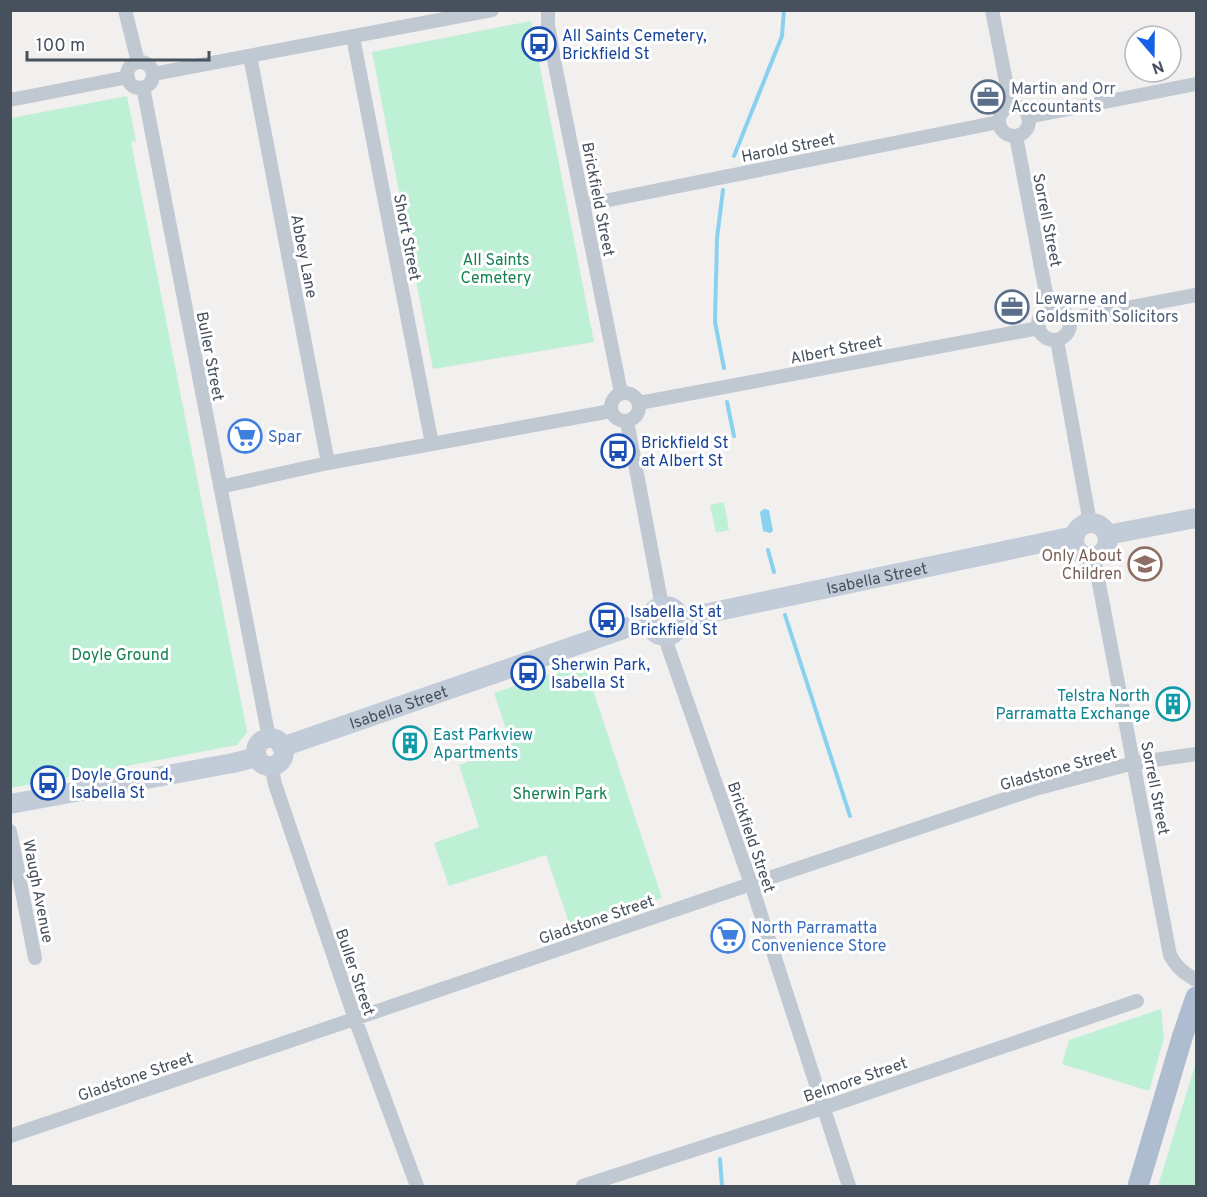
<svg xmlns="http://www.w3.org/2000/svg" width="1207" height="1197" font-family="Overpass,sans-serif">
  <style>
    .green { fill: #bdf0d5 }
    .water { fill: #89d1ee }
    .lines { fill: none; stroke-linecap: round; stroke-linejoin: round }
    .stream { stroke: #89d1ee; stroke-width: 4 }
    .street { stroke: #c0c8d1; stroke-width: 14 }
    .secondary { stroke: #c2cbd8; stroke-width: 20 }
    .primary { stroke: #aebccf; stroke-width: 21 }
    .labels { text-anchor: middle; stroke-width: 6; stroke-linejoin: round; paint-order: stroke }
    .transit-label { font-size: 16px; fill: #164399; stroke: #fff; text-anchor: start }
    .service-label { font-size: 16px; fill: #4e5e75; stroke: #fff; text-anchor: start }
    .street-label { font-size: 16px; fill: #47515d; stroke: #fff }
    .park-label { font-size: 16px; fill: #158153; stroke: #fff }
    .shop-label { font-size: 16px; fill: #366cbe; stroke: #fff; text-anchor: start }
    .education-label { font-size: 16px; fill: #785e54; stroke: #fff; text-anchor: end }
    .culture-label { font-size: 16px; fill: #0d838f; stroke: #fff; text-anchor: end }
  </style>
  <rect width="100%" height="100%" fill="#f2efef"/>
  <path class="green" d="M531 21 594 342 433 369 372 52Z
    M127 96 136 141 131 142 247 732 237 745 11 788V118Z
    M724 502 729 530 716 533 710 505Z
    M584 663 662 898 571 929 546 855 449 886 434 843 479 827 459 765 512 747 494 693Z
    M1161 1009 1164 1038 1149 1091 1062 1064 1069 1040Z
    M1196 1062V1186H1158Z"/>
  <path class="water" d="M764 509 769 510 773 531 770 533 763 531 760 512Z"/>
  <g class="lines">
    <path class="stream" d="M734 156 782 36 784 10
      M723 190 717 238 715 322 724 368
      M727 402 734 436
      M768 550 774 572
      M785 615 850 816
      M720 1159 722 1186"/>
    <path class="street" d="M125 10 138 62
      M992 10 1011 107
      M548 12V25L556 70 621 393
      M353 37 432 444
      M250 56 328 463
      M127 75a13 13 0 1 1 26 0a13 13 0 1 1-26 0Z
      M153 74 492 10
      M143 87 269 738
      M10 100 128 77
      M999 121a15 15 0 1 1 30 0a15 15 0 1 1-30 0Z
      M1028 117 1196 84
      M1016 136 1049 309
      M584 205 999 122
      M1038 324a16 16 0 1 1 32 0a16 16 0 1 1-32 0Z
      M1068 319 1196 295
      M1057 340 1090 523
      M611 407a14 14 0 1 1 28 0a14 14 0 1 1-28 0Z
      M639 403 1039 328
      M627 421 662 606
      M220 487 328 463 611 411
      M1091 556 1095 563 1170 955C1177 968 1184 973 1196 980
      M666 635 668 647 751 884 849 1186
      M271 765 275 784 355 1019 417 1186
      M10 831 35 958
      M10 1136 751 884 1035 789 1134 763 1196 754
      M583 1186 823 1108 1137 1001"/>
    <g class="secondary">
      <circle cx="1091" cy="540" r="17"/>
      <path d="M1107 535 1196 518"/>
      <circle cx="665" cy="621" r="15"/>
      <path id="s1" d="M680 619 1075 536"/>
      <circle cx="270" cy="752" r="14"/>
      <path id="s2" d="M282 747 635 625 650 621"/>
      <path d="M10 804 233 763 257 757"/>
    </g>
    <path class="primary" d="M1138 1186 1182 1038 1196 997"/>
  </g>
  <defs>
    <symbol id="bus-ring" viewBox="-11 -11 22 22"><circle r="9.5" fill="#fff" stroke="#1a4fb4" stroke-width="1.5"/><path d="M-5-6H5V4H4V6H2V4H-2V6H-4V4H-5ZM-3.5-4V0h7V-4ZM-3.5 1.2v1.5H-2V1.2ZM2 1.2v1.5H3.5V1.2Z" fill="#1a4fb4"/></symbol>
    <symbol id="office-ring" viewBox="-11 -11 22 22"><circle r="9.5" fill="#fff" stroke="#5c6f8a" stroke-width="1.5"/><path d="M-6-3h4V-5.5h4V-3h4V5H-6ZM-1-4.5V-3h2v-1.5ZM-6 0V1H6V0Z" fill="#5c6f8a"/></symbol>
    <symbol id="supermarket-ring" viewBox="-11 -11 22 22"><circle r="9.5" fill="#fff" stroke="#3f7fe0" stroke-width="1.5"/><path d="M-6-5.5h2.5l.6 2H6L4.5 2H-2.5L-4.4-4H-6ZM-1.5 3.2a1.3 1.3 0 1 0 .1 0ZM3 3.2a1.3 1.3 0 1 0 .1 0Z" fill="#3f7fe0"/></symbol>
    <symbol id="school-ring" viewBox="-11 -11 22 22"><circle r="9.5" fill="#fff" stroke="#8d6e63" stroke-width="1.5"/><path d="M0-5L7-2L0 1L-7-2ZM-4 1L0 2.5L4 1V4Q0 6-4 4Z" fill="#8d6e63"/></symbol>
    <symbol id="building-ring" viewBox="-11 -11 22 22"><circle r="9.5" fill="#fff" stroke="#0f9aa8" stroke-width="1.5"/><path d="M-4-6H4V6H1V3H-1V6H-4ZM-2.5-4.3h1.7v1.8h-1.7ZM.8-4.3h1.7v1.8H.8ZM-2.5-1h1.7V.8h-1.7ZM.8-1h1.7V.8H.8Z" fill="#0f9aa8"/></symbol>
  </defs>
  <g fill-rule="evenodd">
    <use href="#bus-ring" x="520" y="25" width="38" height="38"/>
    <use href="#office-ring" x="969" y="78" width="38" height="38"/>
    <use href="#office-ring" x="993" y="288" width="38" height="38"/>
    <use href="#supermarket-ring" x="226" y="417" width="38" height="38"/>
    <use href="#bus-ring" x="599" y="432" width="38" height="38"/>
    <use href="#school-ring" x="1126" y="545" width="38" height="38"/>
    <use href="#bus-ring" x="588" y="601" width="38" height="38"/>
    <use href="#bus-ring" x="509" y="654" width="38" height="38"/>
    <use href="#building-ring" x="1154" y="685" width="38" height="38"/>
    <use href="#building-ring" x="391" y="724" width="38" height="38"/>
    <use href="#bus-ring" x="29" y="764" width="38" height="38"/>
    <use href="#supermarket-ring" x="709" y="917" width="38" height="38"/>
  </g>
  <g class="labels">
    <g class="transit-label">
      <text x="562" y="41">All Saints Cemetery,<tspan x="562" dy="18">Brickfield St</tspan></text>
      <text x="641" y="448">Brickfield St<tspan x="641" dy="18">at Albert St</tspan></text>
      <text x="630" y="617">Isabella St at<tspan x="630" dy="18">Brickfield St</tspan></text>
      <text x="551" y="670">Sherwin Park,<tspan x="551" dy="18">Isabella St</tspan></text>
      <text x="71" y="780">Doyle Ground,<tspan x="71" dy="18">Isabella St</tspan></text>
    </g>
    <g class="service-label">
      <text x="1011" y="94">Martin and Orr<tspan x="1011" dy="18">Accountants</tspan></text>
      <text x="1035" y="304">Lewarne and<tspan x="1035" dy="18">Goldsmith Solicitors</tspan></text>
    </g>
    <g class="street-label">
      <text transform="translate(788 147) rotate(-11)" y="6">Harold Street</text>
      <text transform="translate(599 199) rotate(79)" y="6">Brickfield Street</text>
      <text transform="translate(1048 220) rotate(79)" y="6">Sorrell Street</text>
      <text transform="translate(408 237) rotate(79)" y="6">Short Street</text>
      <text transform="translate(305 256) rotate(79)" y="6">Abbey Lane</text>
      <text transform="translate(836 349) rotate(-11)" y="6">Albert Street</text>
      <text transform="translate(211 356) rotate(79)" y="6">Buller Street</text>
      <text dy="6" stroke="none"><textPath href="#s1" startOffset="201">Isabella Street</textPath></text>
      <text dy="6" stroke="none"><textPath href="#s2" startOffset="123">Isabella Street</textPath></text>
      <text transform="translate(1058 768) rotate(-16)" y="6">Gladstone Street</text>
      <text transform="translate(1156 788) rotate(79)" y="6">Sorrell Street</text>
      <text transform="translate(752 837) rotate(71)" y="6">Brickfield Street</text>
      <text transform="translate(39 891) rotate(79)" y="6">Waugh Avenue</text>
      <text transform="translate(596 919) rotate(-19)" y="6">Gladstone Street</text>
      <text transform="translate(356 972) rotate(71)" y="6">Buller Street</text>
      <text transform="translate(135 1076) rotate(-19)" y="6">Gladstone Street</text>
      <text transform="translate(855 1079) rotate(-19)" y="6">Belmore Street</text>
    </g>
    <g class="park-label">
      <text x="496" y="265">All Saints<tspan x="496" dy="18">Cemetery</tspan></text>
      <text x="120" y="660">Doyle Ground</text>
      <text x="560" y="799">Sherwin Park</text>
    </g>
    <g class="shop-label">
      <text x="268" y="442">Spar</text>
      <text x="751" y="933">North Parramatta<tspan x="751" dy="18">Convenience Store</tspan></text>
    </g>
    <g class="education-label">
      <text x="1122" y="561">Only About<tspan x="1122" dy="18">Children</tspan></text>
    </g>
    <g class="culture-label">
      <text x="1150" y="701">Telstra North<tspan x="1150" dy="18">Parramatta Exchange</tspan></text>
      <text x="433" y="740" text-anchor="start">East Parkview<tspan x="433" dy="18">Apartments</tspan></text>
    </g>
  </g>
  <rect width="1207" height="1197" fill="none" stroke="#47515d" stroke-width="24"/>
  <g transform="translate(1153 54) rotate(160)"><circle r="28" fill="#ffffff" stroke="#b5b9be" stroke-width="1.5"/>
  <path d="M0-4.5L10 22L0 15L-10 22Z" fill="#1560e6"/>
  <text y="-9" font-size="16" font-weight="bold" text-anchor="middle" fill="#47515d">N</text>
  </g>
  <path d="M27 51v9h182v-9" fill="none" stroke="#47515d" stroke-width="3"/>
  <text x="36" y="51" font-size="18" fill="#47515d" stroke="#ffffff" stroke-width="4.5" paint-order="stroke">100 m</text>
</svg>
